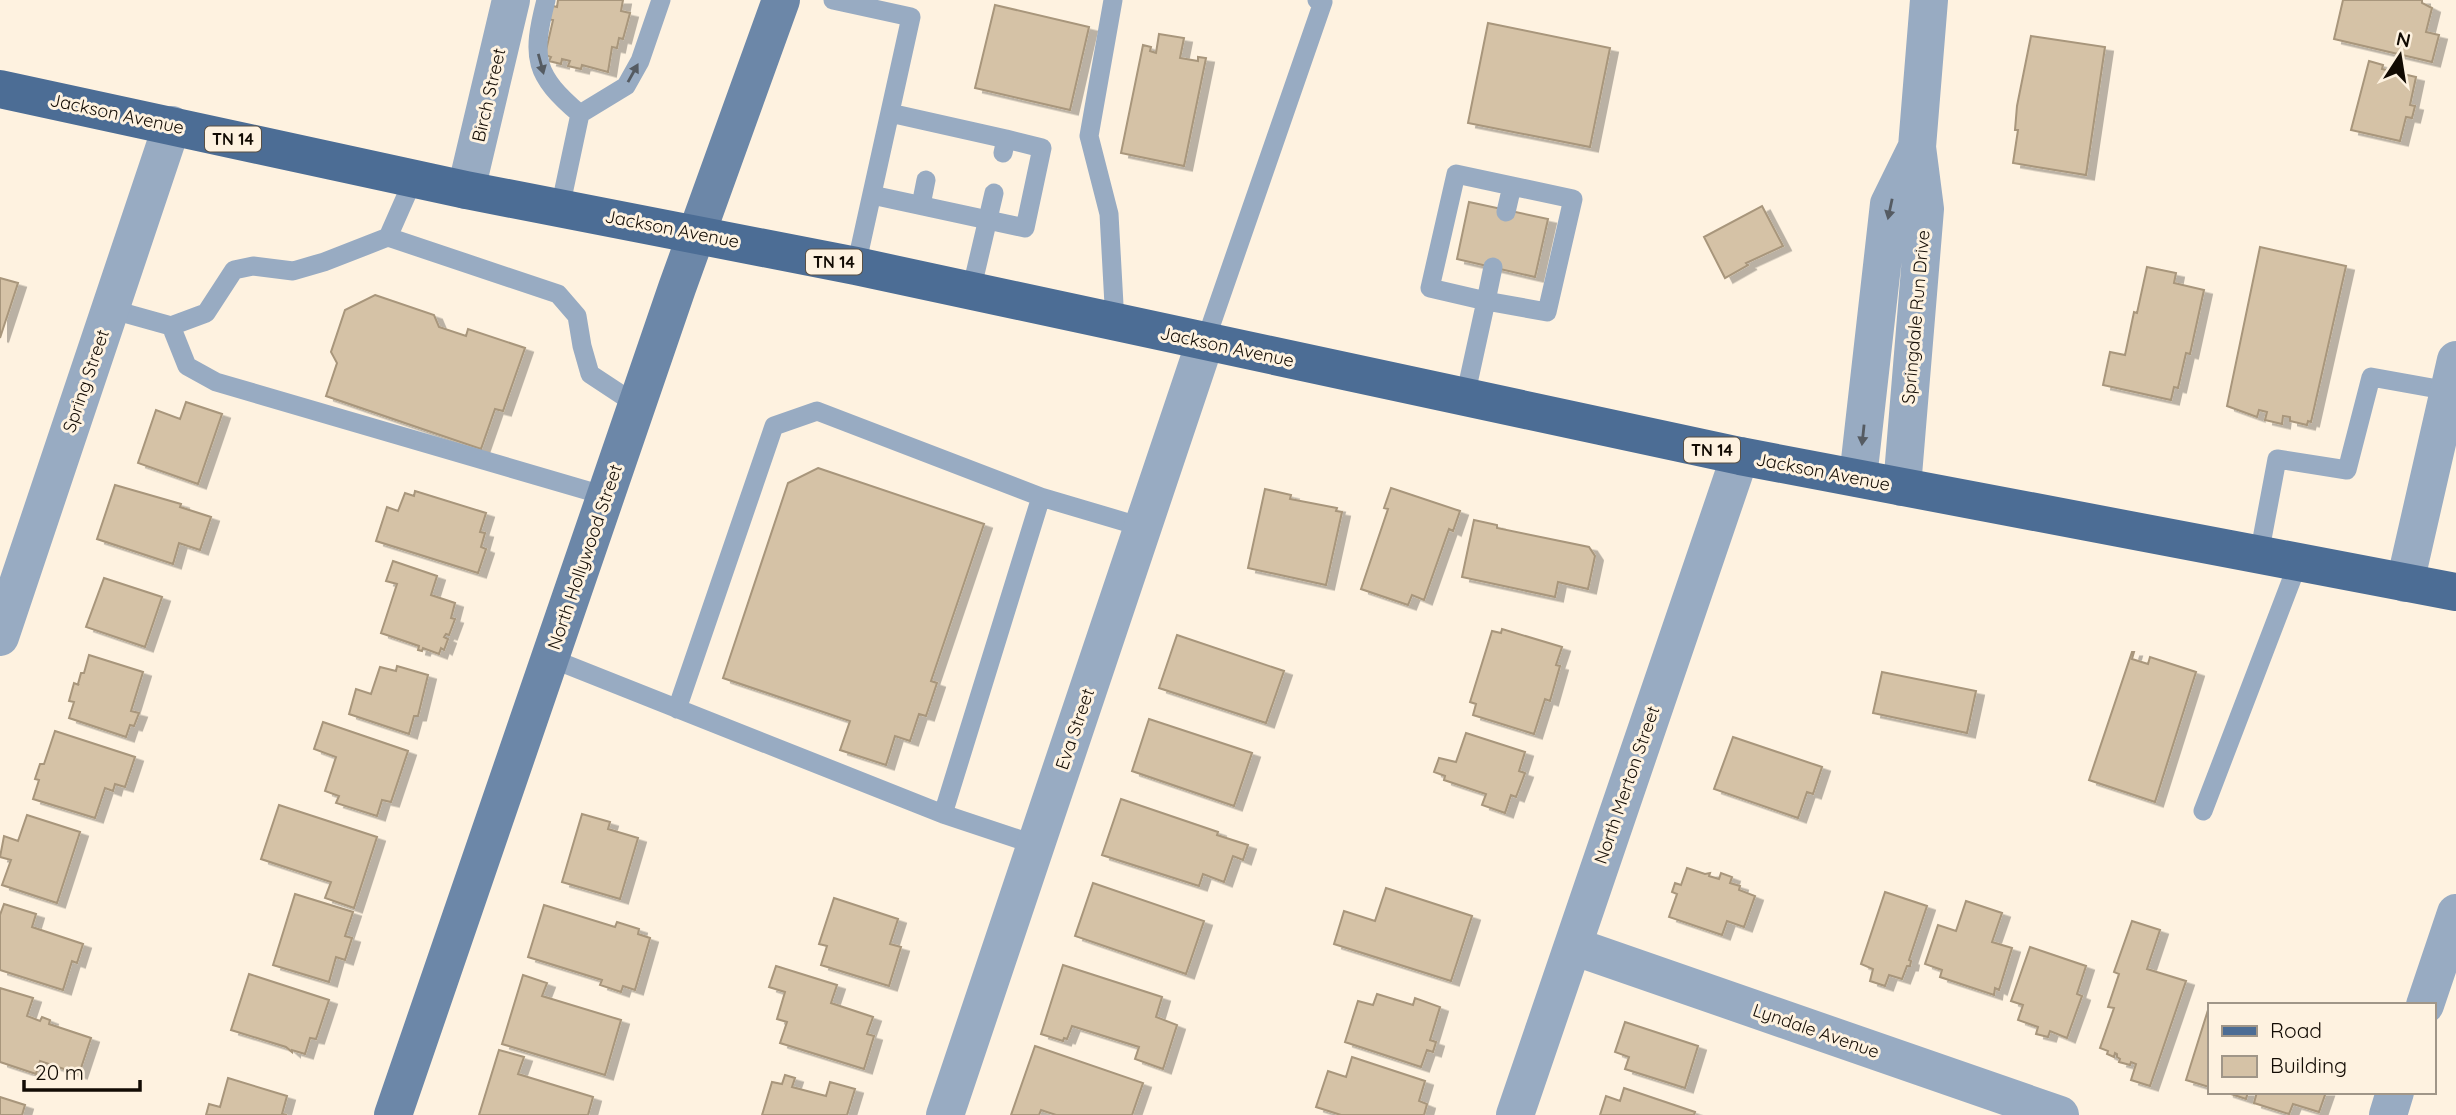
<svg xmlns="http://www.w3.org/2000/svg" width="2456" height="1115" font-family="Quicksand,sans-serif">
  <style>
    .building { fill: #d5c2a6; stroke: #a8967b; stroke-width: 2; filter: url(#shadow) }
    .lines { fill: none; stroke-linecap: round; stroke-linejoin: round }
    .service { stroke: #98abc2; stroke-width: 19 }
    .minor { stroke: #98abc2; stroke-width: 38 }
    .secondary { stroke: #6c87a8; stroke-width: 38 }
    .primary { stroke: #4c6d95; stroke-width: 38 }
    .oneway { fill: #555b62 }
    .labels { text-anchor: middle; stroke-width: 6; stroke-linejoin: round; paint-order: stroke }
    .shield { fill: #fef2e0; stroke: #595045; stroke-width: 2 }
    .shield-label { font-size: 16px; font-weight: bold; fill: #120b03 }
    .street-label { font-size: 18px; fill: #120b03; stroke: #fef2e0 }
  </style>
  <defs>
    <filter id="shadow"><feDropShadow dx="8" dy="4.5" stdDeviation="0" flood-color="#0004"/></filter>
  </defs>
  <rect width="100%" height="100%" fill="#fef2e0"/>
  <path class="building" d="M558 0H623L621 11 630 13 623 39 619 38 617 48 612 47 608 72 582 65 581 69 568 66 570 61 562 59 561 64 549 61 551 57 545 55 553 20 546 19 549 5 557 7Z
    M2343 0H2422V3L2432 8 2426 32 2439 35 2432 62 2334 39Z
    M995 5 1089 27 1070 110 975 88Z
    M1488 23 1610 48 1590 147 1468 123Z
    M1159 34 1184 38 1180 58 1198 61V57L1206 58 1184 166 1121 153 1143 45 1151 47 1150 51 1156 53Z
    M2031 36 2105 47 2086 175 2013 163 2018 130H2015L2017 106Z
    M2369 61 2383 65 2382 69 2416 77 2410 105 2415 106 2412 118 2406 117 2400 141 2351 130Z
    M1469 202 1548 219 1535 277 1457 259Z
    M1762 206 1783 246 1746 263 1748 265 1725 278 1704 237Z
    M2260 247 2346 266 2311 422 2308 421 2307 425 2290 421V417L2283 416 2282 424 2265 420 2267 412 2259 410 2257 417 2227 406Z
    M2147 267 2176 273 2174 283 2204 290 2190 354 2186 353 2178 388 2174 387 2171 400 2103 385 2110 352 2125 355 2134 312 2137 313Z
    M0 278 18 283 0 338Z
    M375 295 434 315 439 327 466 336 468 329 525 348 503 411 495 409 481 449 326 396 337 363 331 352 345 310Z
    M186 402 222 414 198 484 138 463 156 410 180 419Z
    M818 468 984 524 931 681 937 683 926 716 919 714 910 741 895 736 886 765 840 750 850 721 723 678 788 483Z
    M115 485 181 504 180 507 211 517 200 550 179 543 173 564 97 539Z
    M1391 488 1460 511 1453 531 1449 529 1424 600 1412 595 1408 605 1361 589 1388 509 1384 508Z
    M1265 489 1291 495 1290 499 1337 508 1336 511 1342 512 1326 585 1248 568Z
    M415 491 486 513 480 532 485 533 481 547 486 549 478 573 376 541 387 507 398 511 405 493 414 496Z
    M1474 520 1497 525V528L1589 547 1595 556 1588 589 1558 582 1555 597 1462 577Z
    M393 561 437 576 431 595 455 603 451 618 455 619 449 635 446 634 444 637 448 639 444 650 441 648 439 654 423 648 422 651 418 650 419 646 381 633 397 584 386 581Z
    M104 578 162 597 145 647 86 627Z
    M1502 629 1562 647 1556 665 1560 666 1550 701 1545 699 1534 734 1473 715 1476 704 1470 702 1492 631 1501 633Z
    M1177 635 1284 671 1266 723 1159 688Z
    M2132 652H2134L2132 659 2148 664 2150 657 2196 672 2155 802 2089 780Z
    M89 655 143 672 131 711 139 713 134 726 130 725 126 737 69 718 74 702 69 701 74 683 79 685 78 684 81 673H84Z
    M397 666 428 675 418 716H414L409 734 349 714 356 689 371 694 380 667 396 671Z
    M1882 672 1976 691 1967 733 1873 713Z
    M1149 719 1252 753 1234 806 1132 771Z
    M323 722 408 751 391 802 382 800 377 816 336 803 339 796 325 791 336 757 314 749Z
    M55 731 135 757 125 787 115 784 113 791 105 788 95 818 33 799 39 780 35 779 40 764H44Z
    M1466 733 1525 752 1519 771 1525 773 1516 797 1511 795 1505 813 1482 805 1486 794 1444 780 1445 776 1434 772 1439 758 1456 762Z
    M1733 737 1822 767 1813 794 1807 792 1798 818 1714 789Z
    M1121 799 1218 832 1217 835 1248 845 1243 860 1233 856 1224 882 1203 874 1199 886 1102 855Z
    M279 805 377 837 354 908 325 898 331 882 261 859Z
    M582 814 610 822 608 829 638 838 620 899 562 882Z
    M27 815 80 832 57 903 2 885 11 860 0 857 4 836 18 841Z
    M1687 868 1705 874 1710 873 1709 876 1719 879 1721 873 1732 877 1730 883 1740 886 1739 890 1755 896 1744 927 1727 921 1722 935 1669 917 1677 894 1672 892 1675 883 1681 885Z
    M1093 883 1204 921 1186 974 1075 936Z
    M1386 888 1472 916 1451 981 1334 944 1344 911 1375 921Z
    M1885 892 1927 906 1909 960 1911 961 1910 966H1907L1902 979 1889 975 1885 986 1870 981 1873 969 1861 964Z
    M295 894 353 912 345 936 352 938 345 960 336 957 329 982 273 965Z
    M834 898 898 919 890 944 901 947 889 986 821 965 827 946 819 944Z
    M1966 901 2002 913 1992 942 2012 948 1999 990 1995 988 1994 995 1940 977 1942 970 1925 964 1938 925 1956 931Z
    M4 904 36 914 32 927 83 944 77 963 72 961 63 990 0 970V915Z
    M544 905 615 927 617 922 639 929 638 934 650 938 635 990 623 986 621 992 600 985 602 980 528 957Z
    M2132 921 2160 930 2147 969 2186 981 2150 1086 2131 1080 2136 1064 2131 1062 2130 1065 2119 1062 2120 1059 2117 1057V1054L2115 1053 2114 1057 2107 1054 2108 1051 2100 1048 2114 1008 2108 1007 2119 974 2114 972Z
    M2030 947 2086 966 2077 994 2082 996 2067 1038 2050 1031 2048 1037 2036 1034 2038 1027 2018 1020 2023 1005 2011 1001Z
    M1063 965 1162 997 1156 1017 1177 1025 1163 1069 1135 1059 1139 1047 1072 1026 1067 1039 1064 1038 1063 1041 1041 1034Z
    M776 966 837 985 831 1003 873 1017 867 1034 874 1036 864 1069 780 1043 787 1022 777 1019 785 992 769 987Z
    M249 974 329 1000 316 1039 310 1038 305 1054 292 1050V1052L286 1047 231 1030Z
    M523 975 547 983 542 996 621 1020 605 1075 502 1044Z
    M0 988 33 998 27 1016 40 1021 42 1017 50 1020 49 1024 91 1038 79 1074 40 1061 36 1074 0 1062Z
    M1377 994 1413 1005 1415 998 1440 1007 1430 1040 1436 1042 1433 1052 1427 1050 1421 1067 1345 1042 1358 1001 1373 1005Z
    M2208 1010H2209V1087L2186 1080Z
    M1625 1022 1698 1046 1685 1088 1625 1069 1629 1057 1615 1052Z
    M1035 1046 1143 1083 1132 1115H1056L1041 1110 1039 1115H1011Z
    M499 1050 524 1057 518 1074 593 1097 588 1115H479Z
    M1352 1057 1425 1081 1419 1101 1427 1104 1424 1115H1341L1316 1107 1328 1071 1346 1077Z
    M785 1075 795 1078 792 1087 826 1096 830 1082 855 1089 847 1115H762L772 1082 782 1084Z
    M228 1078 287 1096 282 1114 287 1115H206L209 1104 220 1107Z
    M1624 1088 1695 1112 1694 1115H1600L1606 1096 1620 1101Z
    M2225 1092H2248L2246 1099Z
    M2257 1092H2326L2319 1112 2293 1104 2289 1114 2254 1103Z
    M0 1097 25 1105 22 1115H0Z"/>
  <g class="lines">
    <path class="service" d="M546 0C531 58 534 75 580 114
      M833 0 911 17 856 266
      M1113 0 1089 136 1109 214 1115 323
      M890 113 1006 139 1003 153
      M872 195 1025 228 1042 148 1006 139
      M921 205 926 180
      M560 208 580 114 626 86 640 61 661 0
      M1506 212 1512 186
      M388 237 558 294 577 316 582 346 590 374 637 405
      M971 291 994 193
      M110 309 171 326 187 366 216 382 606 496
      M171 326 206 313 234 270 253 266 293 271 324 262 388 237 414 178
      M1205 342 1323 2 1317 0
      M1465 397 1486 301 1430 288 1456 174 1573 199 1547 312 1486 301 1493 267
      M2259 555 2277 459 2347 470 2371 377 2449 391
      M550 658 943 814
      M677 709 774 426 817 411 1041 497
      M2203 811 2298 563
      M1036 845 943 814 1041 497 1142 527"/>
    <path class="minor" d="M466 190 511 0
      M1858 478 1889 204 1917 147
      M1902 487 1925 209 1917 147 1929 0
      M2405 583 2456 360
      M0 637 172 125
      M1573 946 2060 1115
      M2425 1005 2456 913
      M945 1115 1205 342
      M1515 1115 1740 456
      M2388 1115 2395 1092"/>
    <path class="secondary" d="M393 1115 677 288 781 0"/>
    <path class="primary" d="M0 89 466 190 856 266 1740 456 2456 592"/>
  </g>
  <defs><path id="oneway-solid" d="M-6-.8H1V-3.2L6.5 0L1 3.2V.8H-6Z" transform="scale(1.75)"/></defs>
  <g class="oneway">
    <use href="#oneway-solid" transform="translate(541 64) rotate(75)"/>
    <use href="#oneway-solid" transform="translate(633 73) rotate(-61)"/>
    <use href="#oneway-solid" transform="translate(1890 209) rotate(102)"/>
    <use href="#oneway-solid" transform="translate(1863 435) rotate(96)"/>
  </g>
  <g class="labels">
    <g class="shield">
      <rect x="205" y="126.5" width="56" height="25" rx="5"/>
      <rect x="806" y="249.5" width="56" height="25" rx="5"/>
      <rect x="1684" y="437.5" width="56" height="25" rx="5"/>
    </g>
    <g class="shield-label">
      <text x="233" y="145">TN 14</text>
      <text x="834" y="268">TN 14</text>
      <text x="1712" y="456">TN 14</text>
    </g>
    <g class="street-label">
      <text transform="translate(489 95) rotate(-77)" y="6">Birch Street</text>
      <text transform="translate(117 114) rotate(12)" y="6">Jackson Avenue</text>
      <text transform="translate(672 229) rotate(11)" y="6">Jackson Avenue</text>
      <text transform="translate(1916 317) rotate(-85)" y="6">Springdale Run Drive</text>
      <text transform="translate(1227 347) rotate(12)" y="6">Jackson Avenue</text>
      <text transform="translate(86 381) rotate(-71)" y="6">Spring Street</text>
      <text transform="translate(1823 472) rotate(11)" y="6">Jackson Avenue</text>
      <text transform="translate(585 557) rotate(-71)" y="6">North Hollywood Street</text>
      <text transform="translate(1075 729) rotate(-71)" y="6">Eva Street</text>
      <text transform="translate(1627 785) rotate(-71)" y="6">North Merton Street</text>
      <text transform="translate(1816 1031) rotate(19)" y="6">Lyndale Avenue</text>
    </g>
  </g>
  <rect x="2208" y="1003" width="228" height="91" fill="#fef2e0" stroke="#a09688" stroke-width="2"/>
  <rect x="2222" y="1026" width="35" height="10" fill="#4c6d95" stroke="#a09688" stroke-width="2"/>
  <text x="2270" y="1038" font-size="21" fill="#120b03">Road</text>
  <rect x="2222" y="1056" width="35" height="21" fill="#d5c2a6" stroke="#a09688" stroke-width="2"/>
  <text x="2270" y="1073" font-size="21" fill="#120b03">Building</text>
  <g transform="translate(2400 56) rotate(12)" stroke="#fef2e0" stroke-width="5" paint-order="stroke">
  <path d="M0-5L12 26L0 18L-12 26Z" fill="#120b03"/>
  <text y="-10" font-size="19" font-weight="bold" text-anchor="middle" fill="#120b03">N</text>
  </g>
  <path d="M24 1080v10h116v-10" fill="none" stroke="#120b03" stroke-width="3.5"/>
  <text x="35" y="1080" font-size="21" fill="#120b03" stroke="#fef2e0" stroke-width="5" paint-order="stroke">20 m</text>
</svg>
